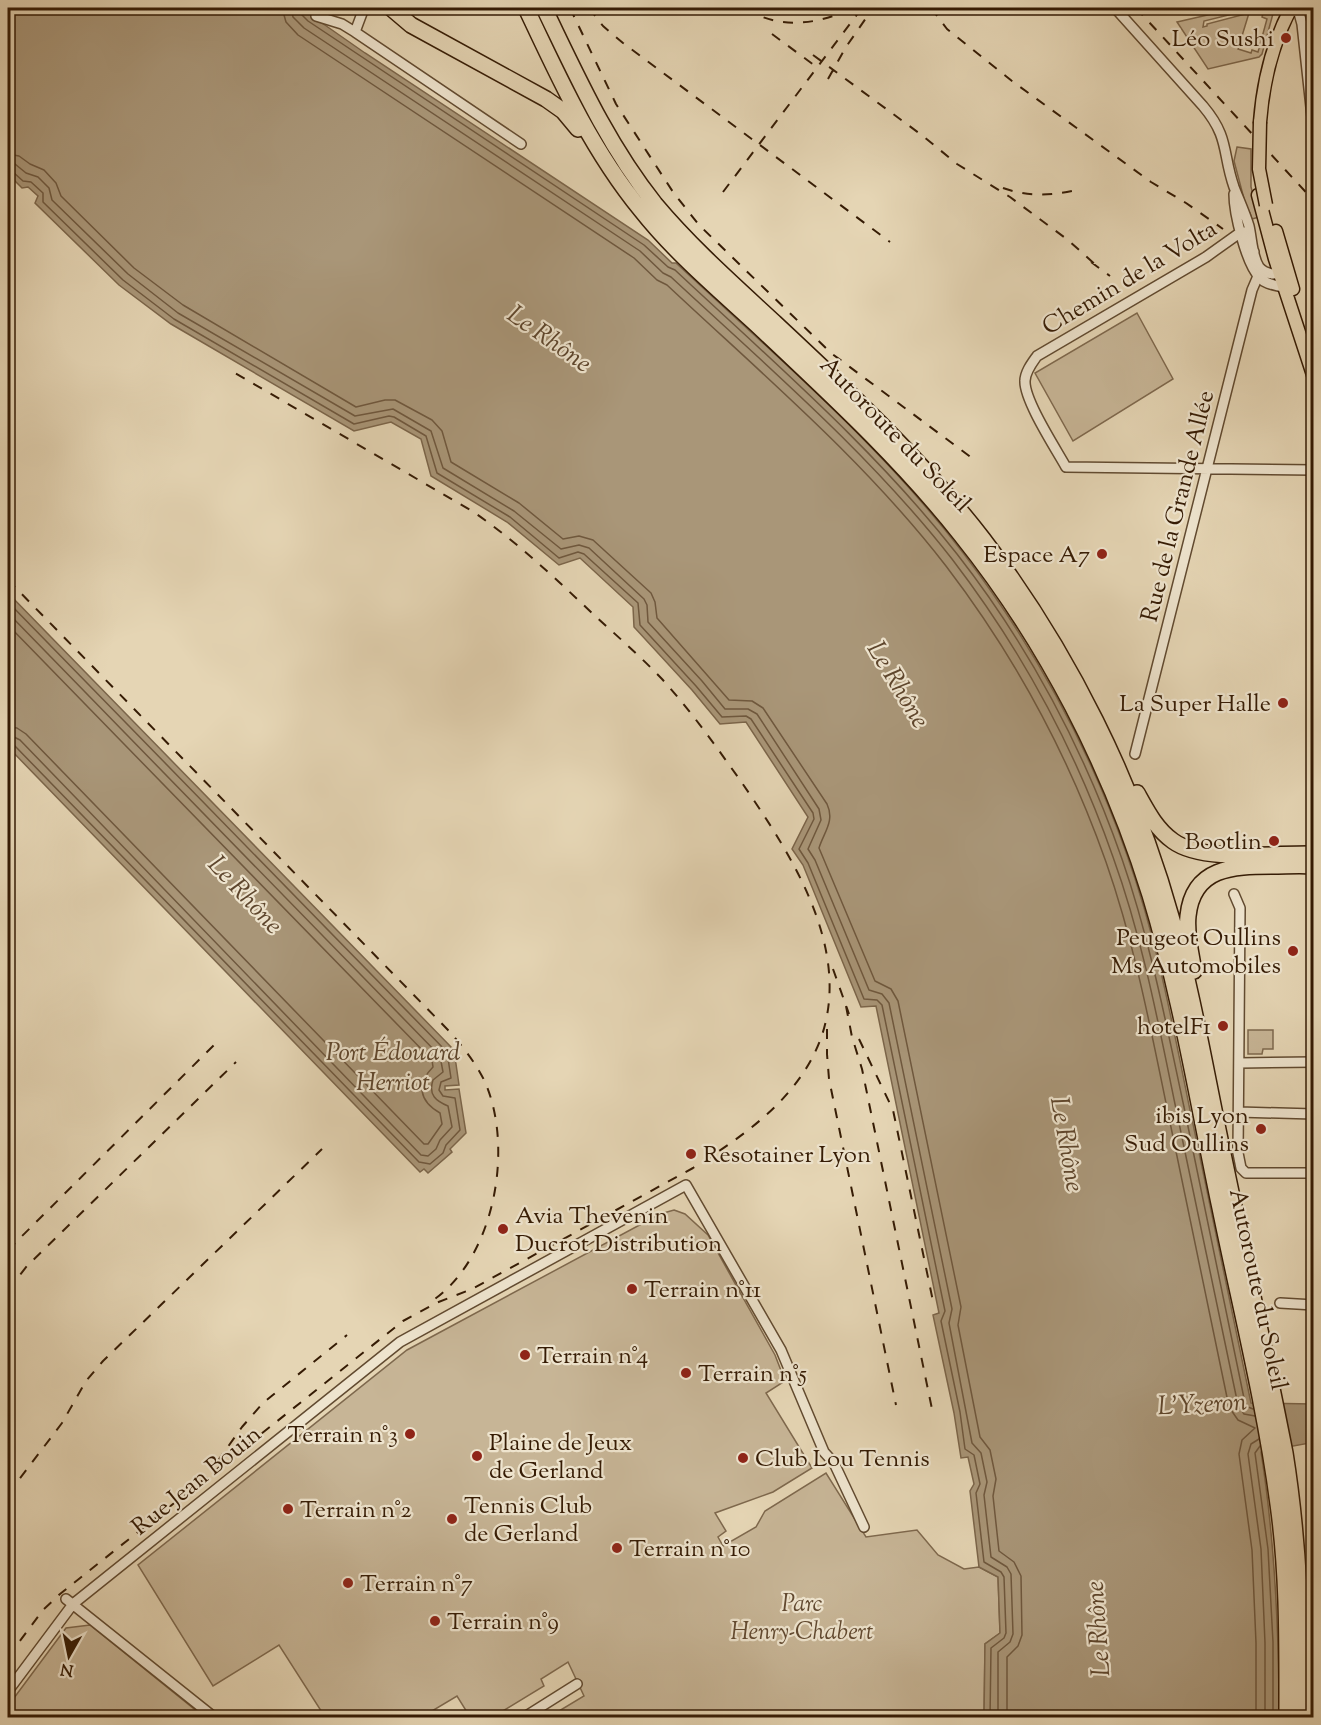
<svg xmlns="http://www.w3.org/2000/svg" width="1321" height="1725" font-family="'Sorts Mill Goudy',serif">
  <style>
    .green { fill: #c7b596; stroke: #7e684d; stroke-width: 1.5 }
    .water { fill: #a99678; stroke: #7b654a; stroke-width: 1.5 }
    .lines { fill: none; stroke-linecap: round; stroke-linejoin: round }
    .shore { stroke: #6f583e; stroke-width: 1.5 }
    .minor-casing { stroke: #614a30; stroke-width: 12 }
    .major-casing { stroke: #351b04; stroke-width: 15 }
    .highway-casing { stroke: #351b04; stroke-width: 18 }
    .minor { stroke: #eee4ce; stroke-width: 9 }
    .major { stroke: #e5d5b4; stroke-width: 12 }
    .highway { stroke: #e5d5b4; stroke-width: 15 }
    .rail { stroke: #351b04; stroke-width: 2; stroke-dasharray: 10 10; stroke-linecap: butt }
    .major-bridge-casing { stroke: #351b04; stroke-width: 15; stroke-linecap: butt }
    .major-bridge { stroke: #e5d5b4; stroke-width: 12 }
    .poi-dot { fill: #8f2418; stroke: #eee4ce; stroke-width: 2 }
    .labels { text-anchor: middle; stroke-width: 4.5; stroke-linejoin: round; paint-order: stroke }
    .poi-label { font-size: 24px; fill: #351b04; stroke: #eee4ce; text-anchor: start }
    .street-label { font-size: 24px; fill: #351b04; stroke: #eee4ce }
    .park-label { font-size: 24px; font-style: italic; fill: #614930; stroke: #eee4ce }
    .water-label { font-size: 26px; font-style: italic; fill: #5e462d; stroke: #eee4ce }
  </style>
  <rect width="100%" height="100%" fill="#e5d5b4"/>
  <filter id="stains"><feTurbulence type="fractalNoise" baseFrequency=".00333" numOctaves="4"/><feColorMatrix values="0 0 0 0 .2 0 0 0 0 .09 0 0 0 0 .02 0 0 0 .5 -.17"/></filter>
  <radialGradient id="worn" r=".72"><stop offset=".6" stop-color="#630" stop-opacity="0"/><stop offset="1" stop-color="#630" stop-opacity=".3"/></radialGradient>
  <path class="green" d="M1238 8H1257L1204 21 1203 27 1207 26V24L1249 13 1238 49 1251 53 1252 50 1258 52 1267 19 1262 17 1263 13 1274 10 1262 54 1259 57 1208 69 1177 22Z
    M1237 147 1251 149V187L1259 217 1252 219 1250 213 1248 214 1234 161Z
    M1137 313 1173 379 1073 441 1035 373Z
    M1248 1030H1273V1049H1263L1262 1054H1248Z
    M674 1210 685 1214 708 1235 775 1355 785 1381 766 1393 812 1468 773 1492 715 1513 726 1531 718 1537 723 1546 756 1527 765 1511 826 1473 866 1537 917 1530 938 1555 964 1569 979 1567 998 1577 1000 1633 985 1644 984 1717H549L584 1696 568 1662 541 1679 544 1686 493 1717H470L457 1696 422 1717H325L279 1645 213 1686 138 1565 407 1350 660 1214Z
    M90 1625 204 1717H8V1706L66 1628Z"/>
  <path class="water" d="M8 8H302L312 16 365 53 648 240 672 263H676C776 356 881 445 964 554 1033 645 1089 747 1127 855 1156 936 1172 1021 1189 1105 1210 1204 1230 1303 1251 1403L1313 1404V1436L1310 1437V1443L1261 1452C1275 1541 1279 1628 1279 1717H984L985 1644 1000 1633 998 1577 979 1567 970 1491 974 1484 968 1457 961 1458 954 1413 933 1315 939 1313 876 1006 861 1007 803 865 792 849 808 817 746 722 720 724 692 690 634 627 633 607 580 558 559 565 507 522 431 476 421 439 391 422 354 431 171 324 119 285 35 203 38 196 28 187 22 188 8 174Z
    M8 593 454 1050 459 1085 445 1086V1090L459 1089 466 1133 450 1149 452 1152 428 1173 424 1169 420 1172 8 747Z"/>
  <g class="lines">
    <path class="shore" d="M282 8 286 22 298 35 634 258 657 280 667 285C763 375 865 461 946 566 1014 655 1069 757 1106 862 1134 942 1150 1025 1167 1108 1188 1208 1208 1308 1229 1407L1238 1420 1255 1428 1242 1440 1239 1454 1252 1550 1256 1643V1718
      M291 8 293 17 304 28 640 251 663 273 671 277C768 367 870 454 952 559 1021 649 1076 751 1113 857 1142 937 1158 1021 1175 1104 1196 1204 1217 1305 1238 1405L1244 1414 1255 1416
      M299 8 300 13 308 21 644 245 668 267 675 270C772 361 874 448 957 554 1028 645 1084 750 1122 859 1150 940 1166 1023 1184 1107 1204 1206 1224 1305 1245 1403L1248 1407 1253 1409
      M8 154 19 156 30 164 44 170 56 183 61 196 134 268 183 305 356 407 385 400H395L432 420 442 431 451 462 519 503 563 539 579 536 593 540 651 593 655 602 657 618 729 700 752 701 763 708 827 804C835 821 824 832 819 848L875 981 891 989 898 1001 961 1307 958 1325 980 1437 990 1450 996 1479 993 1496 999 1551 1014 1562 1021 1576 1022 1635 1018 1646 1007 1657V1718
      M8 163 15 164 26 173 38 177 49 188 52 200 128 274 178 313 355 416 393 409 431 431 443 468 514 511 561 549 579 545 589 548 644 599 647 605 648 622 702 681 725 709H748L757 714 819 809 821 820 808 849 815 860 869 990 882 994 889 1003 952 1309 949 1323 972 1443 981 1453 987 1482 984 1495 991 1557 1007 1567 1011 1574 1013 1634 1010 1642 998 1652V1718
      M8 170 13 172 23 181 31 182 43 193V202L123 280 174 319 354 424 389 416 394 417 426 436 437 473 510 517 559 558 578 552 584 554 638 603 640 625 696 686 722 717 746 716 751 719 813 813 814 819 799 849 808 863 864 999 877 1000 882 1005 945 1311 941 1321 960 1412 965 1449 974 1455 980 1484 976 1493 984 1562 1001 1572 1004 1577 1006 1633 1004 1638 991 1648 990 1718
      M8 602 447 1052 451 1078 441 1082 439 1090 443 1096 455 1098 460 1130 446 1145 443 1153 430 1164 419 1162 14 745 8 743
      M8 613 440 1056 443 1072 433 1080C428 1095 436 1101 448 1106L452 1127 440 1140 436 1149 428 1156 421 1155 20 740 14 737 8 736
      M8 625 432 1060 433 1067C416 1084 419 1101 440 1113L442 1124 428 1144H424L26 734 17 728 8 727
      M1259 1439 1251 1444 1248 1454 1261 1549 1265 1643V1718
      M1260 1446 1255 1453 1268 1549 1273 1642V1718"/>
    <defs>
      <path id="minor" d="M364 8 355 32 521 144
        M1115 8 1203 106C1230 138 1222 153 1234 187 1239 200 1245 213 1249 226 1252 239 1252 256 1259 267 1265 274 1272 275 1280 273L1283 277
        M1289 8 1299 13 1302 24 1314 135
        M316 16 342 24 355 32
        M1234 194C1234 213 1246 264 1260 278 1266 285 1277 285 1286 288
        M1254 252 1246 232H1241L1206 257 1037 356C1032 363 1025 372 1025 381 1024 400 1056 449 1066 467L1314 470
        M1135 754 1252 290 1261 269
        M1234 894 1240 908 1238 1153 1241 1168 1246 1173H1314
        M1240 1063 1314 1062
        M1239 1112 1314 1114
        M1280 1303 1314 1305
        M66 1599 215 1718
        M8 1691 73 1604 400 1342 686 1185 781 1350 824 1452 834 1463 864 1527
        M523 1718 577 1684"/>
      <path id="major" d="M1260 122C1263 83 1273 42 1291 8
        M1258 195 1275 259 1314 378
        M1276 231 1293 289"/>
      <path id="highway" d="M391 8 411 25 546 99 563 111 578 129
        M526 8C559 78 591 149 641 210 675 253 718 289 758 326 829 393 900 458 961 535 1046 641 1110 766 1150 895 1181 997 1198 1104 1220 1208 1240 1306 1265 1405 1278 1504 1288 1575 1287 1646 1287 1718
        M544 8C577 76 607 144 655 204 691 247 733 284 774 322 848 391 921 459 983 539 1069 652 1134 783 1172 920 1193 995 1206 1073 1222 1149 1243 1250 1265 1351 1285 1453 1299 1541 1302 1628 1302 1718
        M1137 793C1147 811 1156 829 1173 841 1203 863 1275 853 1314 854
        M1194 971C1191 954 1186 934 1188 916 1193 867 1233 866 1272 866 1286 866 1300 865 1314 866"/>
    </defs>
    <use href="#minor" class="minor-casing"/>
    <use href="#major" class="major-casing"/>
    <use href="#highway" class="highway-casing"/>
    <use href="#minor" class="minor"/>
    <use href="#major" class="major"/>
    <use href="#highway" class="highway"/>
    <path class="rail" d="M570 8 616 104 673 192 699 225 831 353 976 461
      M589 8 603 26 623 43 890 242
      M746 8C776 30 820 25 851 8
      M931 8 947 29 1012 81 1151 182 1186 203 1223 229
      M1136 8 1314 201
      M772 34 818 68
      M813 55 923 136 957 164 1010 197 1068 240 1098 267
      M828 79 846 47 873 8
      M1003 188C1028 197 1051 196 1076 190
      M723 192 862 8
      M1091 262 1110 276
      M8 580 450 1032C463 1047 476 1063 485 1082 514 1148 495 1258 432 1301
      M8 964 10 929
      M833 969 849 1014
      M846 1006 852 1037 862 1069 933 1414
      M827 1029V1054L829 1079 896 1405
      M859 1039 893 1110 934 1306
      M8 1250 217 1042
      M8 1290 27 1266 236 1062
      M217 1462 242 1427 263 1403 347 1335
      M8 1494 62 1423 86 1381 103 1361 322 1149
      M8 1657 43 1610 60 1594 403 1321 436 1303 472 1289 693 1168C745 1135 799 1098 821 1038 853 947 789 851 740 780 715 745 691 711 662 679 640 656 616 635 593 614 554 577 516 541 472 511L235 373"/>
    <defs>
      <path id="major-bridge" d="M1260 122 1259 169 1266 205"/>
    </defs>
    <use href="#major-bridge" class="major-bridge-casing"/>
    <use href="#major-bridge" class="major-bridge"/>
  </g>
  <g class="poi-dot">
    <circle cx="1286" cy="38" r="6"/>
    <circle cx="1102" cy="554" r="6"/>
    <circle cx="1283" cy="703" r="6"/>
    <circle cx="1274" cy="841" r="6"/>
    <circle cx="1293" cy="951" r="6"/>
    <circle cx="1223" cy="1026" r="6"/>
    <circle cx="1261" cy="1129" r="6"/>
    <circle cx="691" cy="1154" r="6"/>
    <circle cx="503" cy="1229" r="6"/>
    <circle cx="632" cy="1289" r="6"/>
    <circle cx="525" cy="1355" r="6"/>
    <circle cx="686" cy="1373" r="6"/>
    <circle cx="410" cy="1434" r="6"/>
    <circle cx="477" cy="1456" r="6"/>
    <circle cx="743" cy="1458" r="6"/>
    <circle cx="288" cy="1509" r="6"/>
    <circle cx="452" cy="1519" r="6"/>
    <circle cx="617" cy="1548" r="6"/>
    <circle cx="348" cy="1583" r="6"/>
    <circle cx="435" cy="1621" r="6"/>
  </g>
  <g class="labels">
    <g class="poi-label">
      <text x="1274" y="46" text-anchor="end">Léo Sushi</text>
      <text x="1090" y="562" text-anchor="end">Espace A7</text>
      <text x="1271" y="711" text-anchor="end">La Super Halle</text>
      <text x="1262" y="849" text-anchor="end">Bootlin</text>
      <text x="1281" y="945" text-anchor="end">Peugeot Oullins<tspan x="1281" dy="28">Ms Automobiles</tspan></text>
      <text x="1211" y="1034" text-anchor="end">hotelF1</text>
      <text x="1249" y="1123" text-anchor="end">ibis Lyon<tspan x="1249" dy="28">Sud Oullins</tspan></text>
      <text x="703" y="1162">Resotainer Lyon</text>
      <text x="515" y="1223">Avia Thevenin<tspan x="515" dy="28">Ducrot Distribution</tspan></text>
      <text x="644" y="1297">Terrain n°11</text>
      <text x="537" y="1363">Terrain n°4</text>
      <text x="698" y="1381">Terrain n°5</text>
      <text x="398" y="1442" text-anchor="end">Terrain n°3</text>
      <text x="489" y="1450">Plaine de Jeux<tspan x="489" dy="28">de Gerland</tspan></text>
      <text x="755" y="1466">Club Lou Tennis</text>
      <text x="464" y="1513">Tennis Club<tspan x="464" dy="28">de Gerland</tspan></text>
      <text x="300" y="1517">Terrain n°2</text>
      <text x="629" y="1556">Terrain n°10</text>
      <text x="360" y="1591">Terrain n°7</text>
      <text x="447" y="1629">Terrain n°9</text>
    </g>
    <g class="street-label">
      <text transform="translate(1129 277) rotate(-31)" y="8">Chemin de la Volta</text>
      <text transform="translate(896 434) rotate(46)" y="8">Autoroute du Soleil</text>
      <text transform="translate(1177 506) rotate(-76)" y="8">Rue de la Grande Allée</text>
      <text transform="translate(1259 1289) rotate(78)" y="8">Autoroute du Soleil</text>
      <text transform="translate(196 1480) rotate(-39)" y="8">Rue Jean Bouin</text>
    </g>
    <g class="park-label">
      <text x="802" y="1611">Parc<tspan x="802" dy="28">Henry-Chabert</tspan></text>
    </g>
    <g class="water-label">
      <text transform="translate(550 338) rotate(35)" y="9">Le Rhône</text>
      <text transform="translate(899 684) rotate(59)" y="9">Le Rhône</text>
      <text transform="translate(246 894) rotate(47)" y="9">Le Rhône</text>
      <text x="393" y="1060">Port Édouard<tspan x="393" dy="30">Herriot</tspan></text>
      <text transform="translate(1068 1144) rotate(80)" y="9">Le Rhône</text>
      <text transform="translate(1202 1403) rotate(-3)" y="9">L'Yzeron</text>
      <text transform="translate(1097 1629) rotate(-94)" y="9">Le Rhône</text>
    </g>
  </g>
  <rect width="1321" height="1725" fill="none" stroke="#e5d5b4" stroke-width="30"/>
  <rect x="9" y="9" width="1303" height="1707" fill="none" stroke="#351b04" stroke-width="3"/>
  <rect x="15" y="15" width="1291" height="1695" fill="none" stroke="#351b04" stroke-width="1.5"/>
  <g transform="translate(69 1656) rotate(189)" stroke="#eee4ce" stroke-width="4.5" paint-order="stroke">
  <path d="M0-4.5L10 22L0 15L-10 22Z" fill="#351b04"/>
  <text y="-9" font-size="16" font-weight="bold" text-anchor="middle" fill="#351b04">N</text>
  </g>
  <rect width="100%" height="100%" filter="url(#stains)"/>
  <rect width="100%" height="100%" fill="url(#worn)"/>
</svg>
